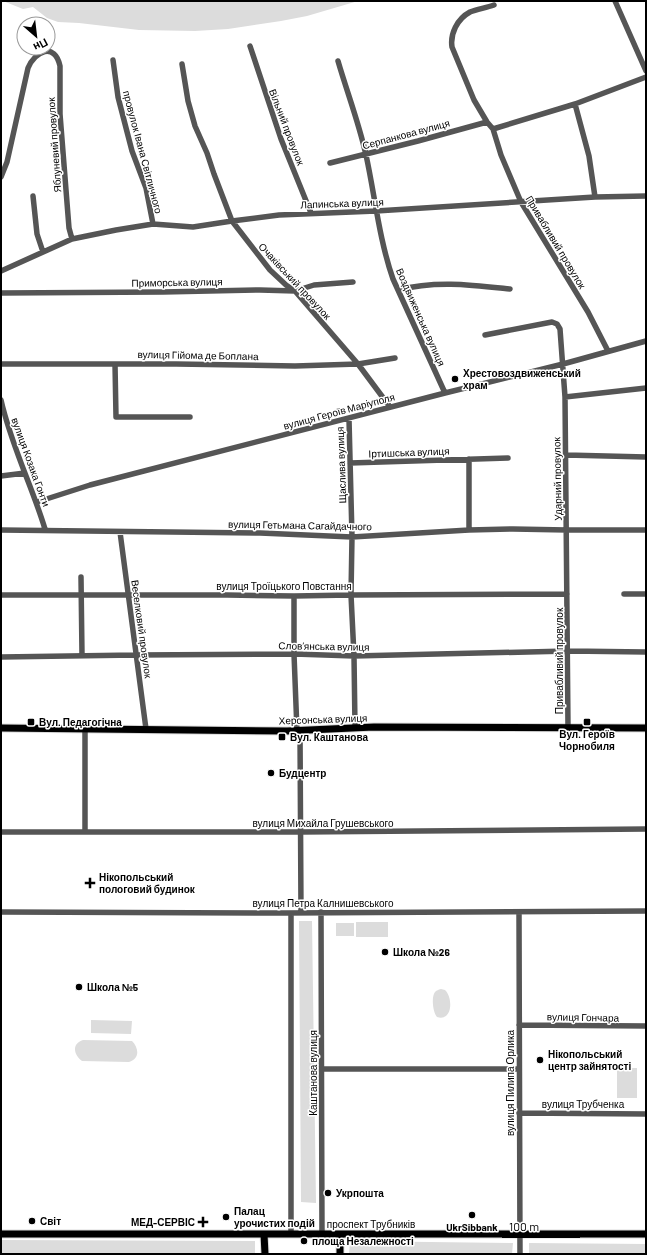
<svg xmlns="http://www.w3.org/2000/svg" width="647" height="1255" font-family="Barlow,sans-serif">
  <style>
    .green { fill: #dcdcdc }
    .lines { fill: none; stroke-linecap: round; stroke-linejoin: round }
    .major-casing { stroke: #dbdbdb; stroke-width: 9 }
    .minor { stroke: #555; stroke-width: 5.5 }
    .major { stroke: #000; stroke-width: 7 }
    .poi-dot { fill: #000; stroke: #fff; stroke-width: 1.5 }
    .labels { text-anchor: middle; stroke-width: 3; stroke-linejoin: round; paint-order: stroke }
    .street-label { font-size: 10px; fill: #000; stroke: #fff }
    .poi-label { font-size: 10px; font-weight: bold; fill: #000; stroke: #fff; text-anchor: start }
  </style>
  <rect width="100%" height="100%" fill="#fff"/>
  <path class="green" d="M3 1H358L307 16 281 21 228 29 195 31 139 30 79 23 58 22 47 18 33 7 23 9Z
    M299 921H312L316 1203 301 1202Z
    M356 922H388V937H356Z
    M336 923H354V936H336Z
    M441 989 445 990C453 997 453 1022 437 1017 433 1013 431 997 435 992 437 990 438 990 441 989Z
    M91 1020 132 1021 131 1034 91 1033Z
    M83 1040 132 1041C139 1048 140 1059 129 1062L82 1061C74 1055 71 1044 83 1040Z
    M617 1068H637V1098H617Z
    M1 1240 255 1241V1254H1Z
    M350 1241 513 1243 512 1254H349Z
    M529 1243 646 1244V1254H529Z"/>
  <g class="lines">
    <defs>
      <path id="major" d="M1 728 287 731 374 727 646 728
        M1 1234H646
        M264 1234 265 1254
        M340 1234V1254"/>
    </defs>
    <use href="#major" class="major-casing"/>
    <path class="minor" d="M615 1 646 71
      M494 5C486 8 477 9 470 12 457 19 450 34 452 47L474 100 487 122 493 129 501 155 521 202 588 312 608 351
      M250 46 281 139 311 213
      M113 60 118 97 132 151 146 188 153 224
      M338 61C347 92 359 123 366 155 375 196 379 239 393 279L445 393
      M182 64 188 101 195 126 207 153 214 174 232 221 270 270 286 285 295 291 358 364 390 407
      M575 104 589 156 595 197
      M493 129 575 104 646 77
      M330 163 418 141 487 122
      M1 177 7 162 28 68C35 51 55 42 60 66V114L69 228 72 239
      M33 196 37 234 43 252
      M1 271 72 239 116 230 153 224 193 227 232 221 279 215 376 211 595 197 646 196
      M398 290C436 280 473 285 510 289
      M1 293 163 292 260 290 295 291 314 285 353 282
      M485 335 552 322 557 324 560 329 565 397 568 727
      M1 364H176L295 366 358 364 395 358
      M115 364 116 417H190
      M565 397 646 388
      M1 400C11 445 32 486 45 529
      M349 419 352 537 351 595 354 656 355 727
      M566 455 646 457
      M469 459V530
      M350 463 508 458
      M1 476 25 473
      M37 502 90 485 445 393 563 364 646 341
      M1 530 260 533 352 537 469 530 513 529 567 530H646
      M120 532 146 729
      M81 577 82 655
      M624 594H646
      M1 595H227L294 596 351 595 567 594
      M294 596V654L297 731
      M1 657 136 655 294 654 354 656 568 651 646 652
      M85 729V832
      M300 730 301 912
      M1 832H301L646 829
      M1 912 286 913 646 911
      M321 912 322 1234
      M519 912 520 1254
      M519 1025 646 1026
      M322 1069H519
      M519 1113 646 1114
      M291 1234V913"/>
    <use href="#major" class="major"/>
  </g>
  <g class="poi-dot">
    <circle cx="455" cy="379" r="4"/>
    <rect x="27" y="718" width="8" height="8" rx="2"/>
    <rect x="583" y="718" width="8" height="8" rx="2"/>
    <rect x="278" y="733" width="8" height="8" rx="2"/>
    <circle cx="271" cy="773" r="4"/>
    <path d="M88 877h4v4h4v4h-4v4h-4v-4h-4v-4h4z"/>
    <circle cx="385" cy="952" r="4"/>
    <circle cx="79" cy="987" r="4"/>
    <circle cx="540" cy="1060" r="4"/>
    <circle cx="328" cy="1193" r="4"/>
    <circle cx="472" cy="1215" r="4"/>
    <circle cx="226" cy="1217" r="4"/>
    <circle cx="32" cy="1221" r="4"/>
    <path d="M201 1216h4v4h4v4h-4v4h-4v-4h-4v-4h4z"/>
    <circle cx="304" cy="1241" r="4"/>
  </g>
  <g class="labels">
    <g class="street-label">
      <text transform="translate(287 127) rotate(69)" y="4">Вільний провулок</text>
      <text transform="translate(406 134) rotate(-15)" y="4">Серпанкова вулиця</text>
      <text transform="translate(54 145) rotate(-94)" y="4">Яблуневий провулок</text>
      <text transform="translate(143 152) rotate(75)" y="4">провулок Івана Світличного</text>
      <text transform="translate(342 203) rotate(-2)" y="4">Лапинська вулиця</text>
      <text transform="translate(556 242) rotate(59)" y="4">Привабливий провулок</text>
      <text transform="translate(295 281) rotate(47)" y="4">Очаківський провулок</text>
      <text transform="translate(177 282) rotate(-1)" y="4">Приморська вулиця</text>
      <text transform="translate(421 317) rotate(66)" y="4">Воздвиженська вулиця</text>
      <text transform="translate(198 355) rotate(1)" y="4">вулиця Гійома де Боплана</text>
      <text transform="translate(339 411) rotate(-15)" y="4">вулиця Героїв Маріуполя</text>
      <text transform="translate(409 452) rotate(-2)" y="4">Іртишська вулиця</text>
      <text transform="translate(31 462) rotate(70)" y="4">вулиця Козака Гонти</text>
      <text transform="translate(341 465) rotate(-92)" y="4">Щаслива вулиця</text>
      <text transform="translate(557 479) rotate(-91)" y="4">Ударний провулок</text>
      <text transform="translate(300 525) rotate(1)" y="4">вулиця Гетьмана Сагайдачного</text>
      <text x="284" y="590">вулиця Троїцького Повстання</text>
      <text transform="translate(142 629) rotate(82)" y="4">Веселковий провулок</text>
      <text transform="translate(324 646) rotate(1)" y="4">Словʼянська вулиця</text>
      <text transform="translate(559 661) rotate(-90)" y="4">Привабливий провулок</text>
      <text transform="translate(323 719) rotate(-2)" y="4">Херсонська вулиця</text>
      <text x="323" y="827">вулиця Михайла Грушевського</text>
      <text x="323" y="907">вулиця Петра Калнишевського</text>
      <text transform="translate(583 1017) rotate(1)" y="4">вулиця Гончара</text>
      <text transform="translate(313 1073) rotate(-90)" y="4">Каштанова вулиця</text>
      <text transform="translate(510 1083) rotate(-90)" y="4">вулиця Пилипа Орлика</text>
      <text x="583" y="1108">вулиця Трубченка</text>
      <text x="371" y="1228">проспект Трубників</text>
    </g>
    <g class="poi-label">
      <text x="463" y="377">Хрестовоздвиженський<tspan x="463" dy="12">храм</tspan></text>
      <text x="39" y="726">Вул. Педагогічна</text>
      <text x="587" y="738" text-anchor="middle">Вул. Героїв<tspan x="587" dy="12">Чорнобиля</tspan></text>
      <text x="290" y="741">Вул. Каштанова</text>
      <text x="279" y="777">Будцентр</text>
      <text x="99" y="881">Нікопольський<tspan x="99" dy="12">пологовий будинок</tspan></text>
      <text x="393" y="956">Школа №26</text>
      <text x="87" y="991">Школа №5</text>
      <text x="548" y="1058">Нікопольський<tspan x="548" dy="12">центр зайнятості</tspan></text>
      <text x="336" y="1197">Укрпошта</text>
      <text x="234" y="1215">Палац<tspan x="234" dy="12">урочистих подій</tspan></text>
      <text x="40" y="1225">Світ</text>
      <text x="195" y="1226" text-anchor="end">МЕД-СЕРВІС</text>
      <text x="472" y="1231" text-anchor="middle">UkrSibbank</text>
      <text x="312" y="1245">площа Незалежності</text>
    </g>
  </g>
  <rect width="647" height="1255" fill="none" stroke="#000000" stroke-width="4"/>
  <g transform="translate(36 36) rotate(152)"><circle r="19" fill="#ffffff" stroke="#999999"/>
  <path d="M0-3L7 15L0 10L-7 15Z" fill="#000000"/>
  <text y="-6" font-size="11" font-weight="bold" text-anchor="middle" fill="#000000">Пн</text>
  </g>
  <path d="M503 1231v6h76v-6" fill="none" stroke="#000000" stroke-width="2"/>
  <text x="509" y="1231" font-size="12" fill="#000000" stroke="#ffffff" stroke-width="3" paint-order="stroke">100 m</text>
</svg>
